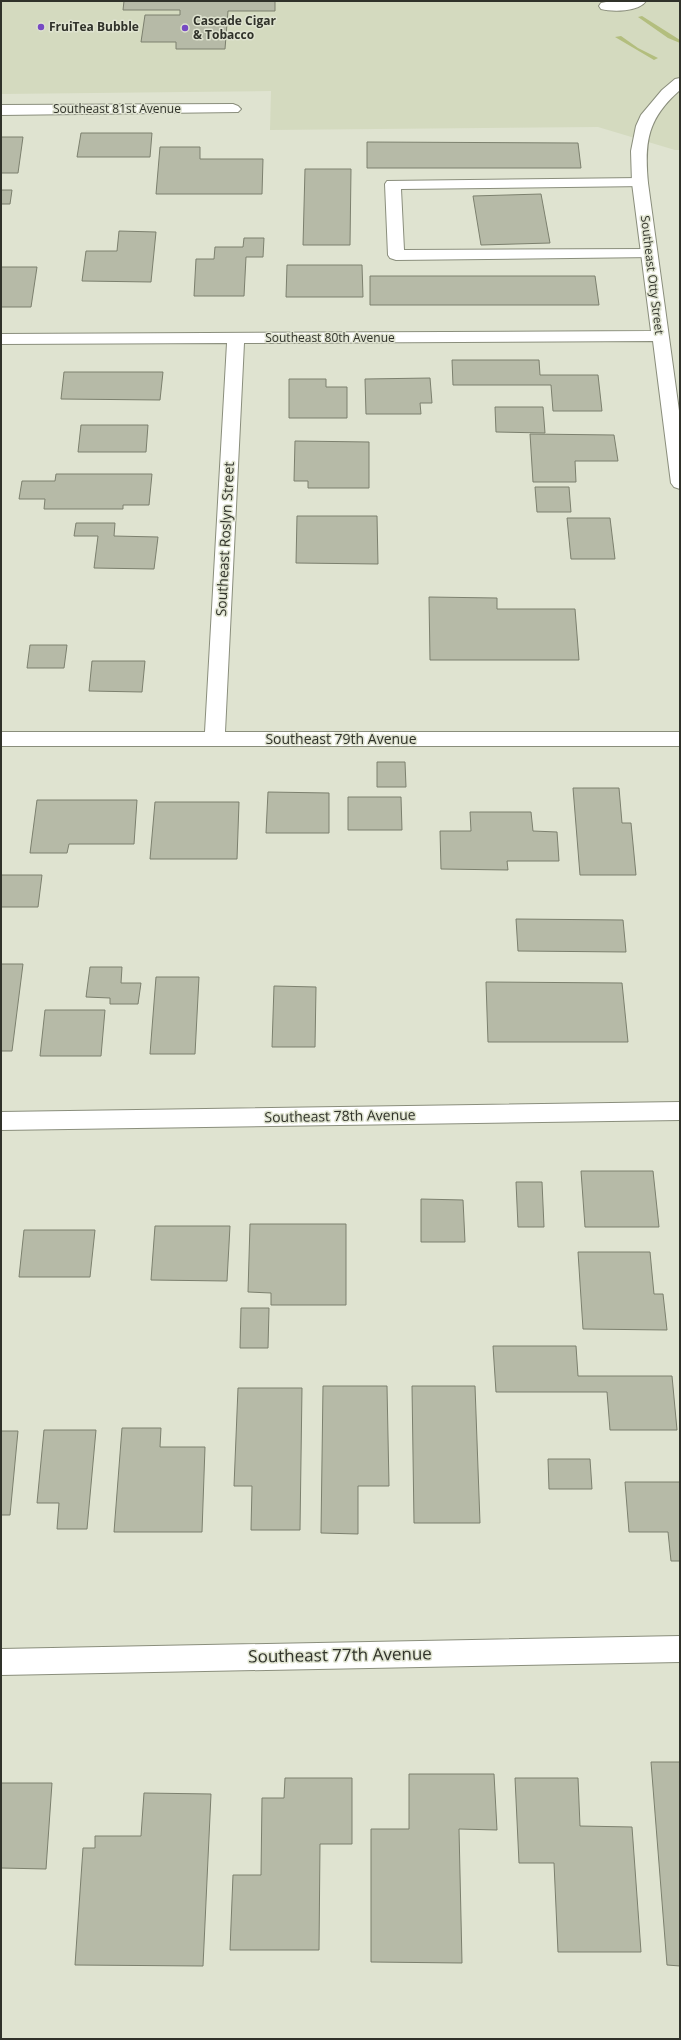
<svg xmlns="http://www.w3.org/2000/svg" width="681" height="2040" font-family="'Open Sans',sans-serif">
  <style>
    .built { fill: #d4dabf }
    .green { fill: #b3be7e }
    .building { fill: #b6baa7; stroke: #7c806e }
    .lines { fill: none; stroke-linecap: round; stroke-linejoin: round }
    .lane-casing { stroke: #8a8e7c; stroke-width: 2 }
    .street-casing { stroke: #8a8e7c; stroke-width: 2 }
    .lane { fill: #fff; fill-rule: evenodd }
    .street { fill: #fff; fill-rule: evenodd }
    .poi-dot { fill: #774ac3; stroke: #dfe3d0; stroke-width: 1.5 }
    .labels { text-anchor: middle; stroke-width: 3; stroke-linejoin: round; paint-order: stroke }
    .far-poi-label { font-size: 12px; font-weight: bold; fill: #30322a; stroke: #dfe3d0; text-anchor: start }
    .far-street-label { font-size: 12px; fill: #30322a; stroke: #dfe3d0 }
    .street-label { font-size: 14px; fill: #30322a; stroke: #dfe3d0 }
    .near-street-label { font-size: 17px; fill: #30322a; stroke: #dfe3d0 }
  </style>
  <rect width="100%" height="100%" fill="#dfe3d0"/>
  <path class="built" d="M1 1H680V150H675L598 127 270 130 271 91 1 94Z"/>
  <path class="green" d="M642 16 680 40V43L668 38 638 17Z
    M621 36 638 48 658 58 654 60 615 37Z"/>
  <path class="building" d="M124 1H275V11H228L225 49H176V42H141L145 15H180V10H123Z
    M81 133H152L150 157H77Z
    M1 137H23L18 173H1Z
    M367 142 578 143 581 168H367Z
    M160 147H200V159H263L262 194H156Z
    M305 169H351L350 245H303Z
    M1 190H12L10 204H1Z
    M541 194 550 243 481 245 473 196Z
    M119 231 156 232 151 282 82 281 86 251H117Z
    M244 238H264L263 257H246L244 296H194L196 259H214L215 247H243Z
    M287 265H362L363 297H286Z
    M1 267H37L31 307H1Z
    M370 276H595L599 305H370Z
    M452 360H539L540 375H598L602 411H553L551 385H453Z
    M64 372H163L160 400 61 399Z
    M430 378 432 403H420L421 414H366L365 379Z
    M289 379H326V387H347V418H289Z
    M495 407H543L545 433 496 432Z
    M81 425H148L146 452H78Z
    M530 434 614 435 618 461H575L576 482H533Z
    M295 441 369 442V488H308V481H294Z
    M56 474H152L149 505H123V509H44L45 499H19L22 481H55Z
    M535 487H569L571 512H537Z
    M297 516H377L378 564 296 563Z
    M567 518H610L615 559H571Z
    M76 523H115L114 536 158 537 154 569 94 568 98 536H74Z
    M429 597 497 598V609H575L579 660H430Z
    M30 645H67L64 668H27Z
    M92 661H145L142 692 89 691Z
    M377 762H405L406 787H377Z
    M573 788H619L622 823H631L636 875H580Z
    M268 792 329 793V833H266Z
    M348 797H401L402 830H348Z
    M37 800H137L134 844H69L67 853H30Z
    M155 802H239L237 859H150Z
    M470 812H531L533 831 557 832 559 861H507L508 870 441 869 440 831H471Z
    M1 875H42L38 907H1Z
    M516 919 623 920 626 952 518 951Z
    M1 964H23L12 1051H1Z
    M90 967H122L121 983H141L138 1004H110V998L86 997Z
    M156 977H199L195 1054H150Z
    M486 982 622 983 628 1042H488Z
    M274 986 316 987 315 1047H272Z
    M45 1010H105L101 1056H40Z
    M581 1171H653L659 1227H585Z
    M516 1182H542L544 1227H518Z
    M421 1199 463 1200 465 1242H421Z
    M250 1224H346V1305H271V1293L248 1292Z
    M155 1226H230L227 1281 151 1280Z
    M24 1230H95L90 1277H19Z
    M578 1252H650L654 1294H663L667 1330 583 1329Z
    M241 1308H269L268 1348H240Z
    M493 1346H576L578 1376H672L677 1430H610L607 1392H496Z
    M323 1386H387L389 1486H358V1534L321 1533Z
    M412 1386H475L480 1523H414Z
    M238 1388H302L300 1530H251L252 1486H234Z
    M122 1428H161L160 1447H205L202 1532H114Z
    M44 1430H96L87 1529H57L59 1503H37Z
    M1 1431H18L10 1515H1Z
    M548 1459H590L592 1489H549Z
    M625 1482H680V1561H671L668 1532H629Z
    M651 1762H680V1966L667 1965Z
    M409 1774H494L497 1830 459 1829 462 1963 371 1962V1829H409Z
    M285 1778H352V1844H320L319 1950H230L233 1875H261L262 1798H284Z
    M515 1778H578L580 1826 632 1827 641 1952H558L554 1863H519Z
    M1 1783H52L46 1869 1 1868Z
    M144 1793 211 1794 203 1966 75 1965 83 1848H95V1836H141Z"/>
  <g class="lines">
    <defs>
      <path id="lane" d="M646 1C639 12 612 12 601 9L599 6 601 3 606 2Z
        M640 178 646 180 648 183 646 186 401 189 404 250 649 249 655 251 657 254 655 257 396 260 390 258 388 255 385 184 387 181Z"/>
      <path id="street" d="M680 78V90C648 118 644 141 648 183L680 418V489L674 487 671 483 653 341 244 343 225 732H680V746H1V732H205L227 343 1 344V334L651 331 632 183 631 151 636 126 641 115 662 90 675 79Z
        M233 104 238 106 241 109 238 112 1 115V105Z
        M680 1102V1120L1 1130V1112Z
        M680 1636V1662L1 1675V1649Z"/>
    </defs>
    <use href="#lane" class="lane-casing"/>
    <use href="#street" class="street-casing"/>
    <use href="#lane" class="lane"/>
    <use href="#street" class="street"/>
  </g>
  <g class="poi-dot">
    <circle cx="41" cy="27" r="4"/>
    <circle cx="185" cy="28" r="4"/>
  </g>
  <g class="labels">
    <g class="far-poi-label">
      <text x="193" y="25">Cascade Cigar<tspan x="193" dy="14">&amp; Tobacco</tspan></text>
      <text x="49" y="31">FruiTea Bubble</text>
    </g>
    <g class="far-street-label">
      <text x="117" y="113">Southeast 81st Avenue</text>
      <text transform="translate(652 275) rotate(83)" y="4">Southeast Otty Street</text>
      <text x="330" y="342">Southeast 80th Avenue</text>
    </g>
    <g class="street-label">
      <text transform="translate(225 539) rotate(-87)" y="5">Southeast Roslyn Street</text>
      <text x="341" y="744">Southeast 79th Avenue</text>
      <text transform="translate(340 1116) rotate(-1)" y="5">Southeast 78th Avenue</text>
    </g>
    <g class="near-street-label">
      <text transform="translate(340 1655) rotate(-1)" y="6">Southeast 77th Avenue</text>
    </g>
  </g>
  <rect width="681" height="2040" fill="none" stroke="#30322a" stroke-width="4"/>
</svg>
